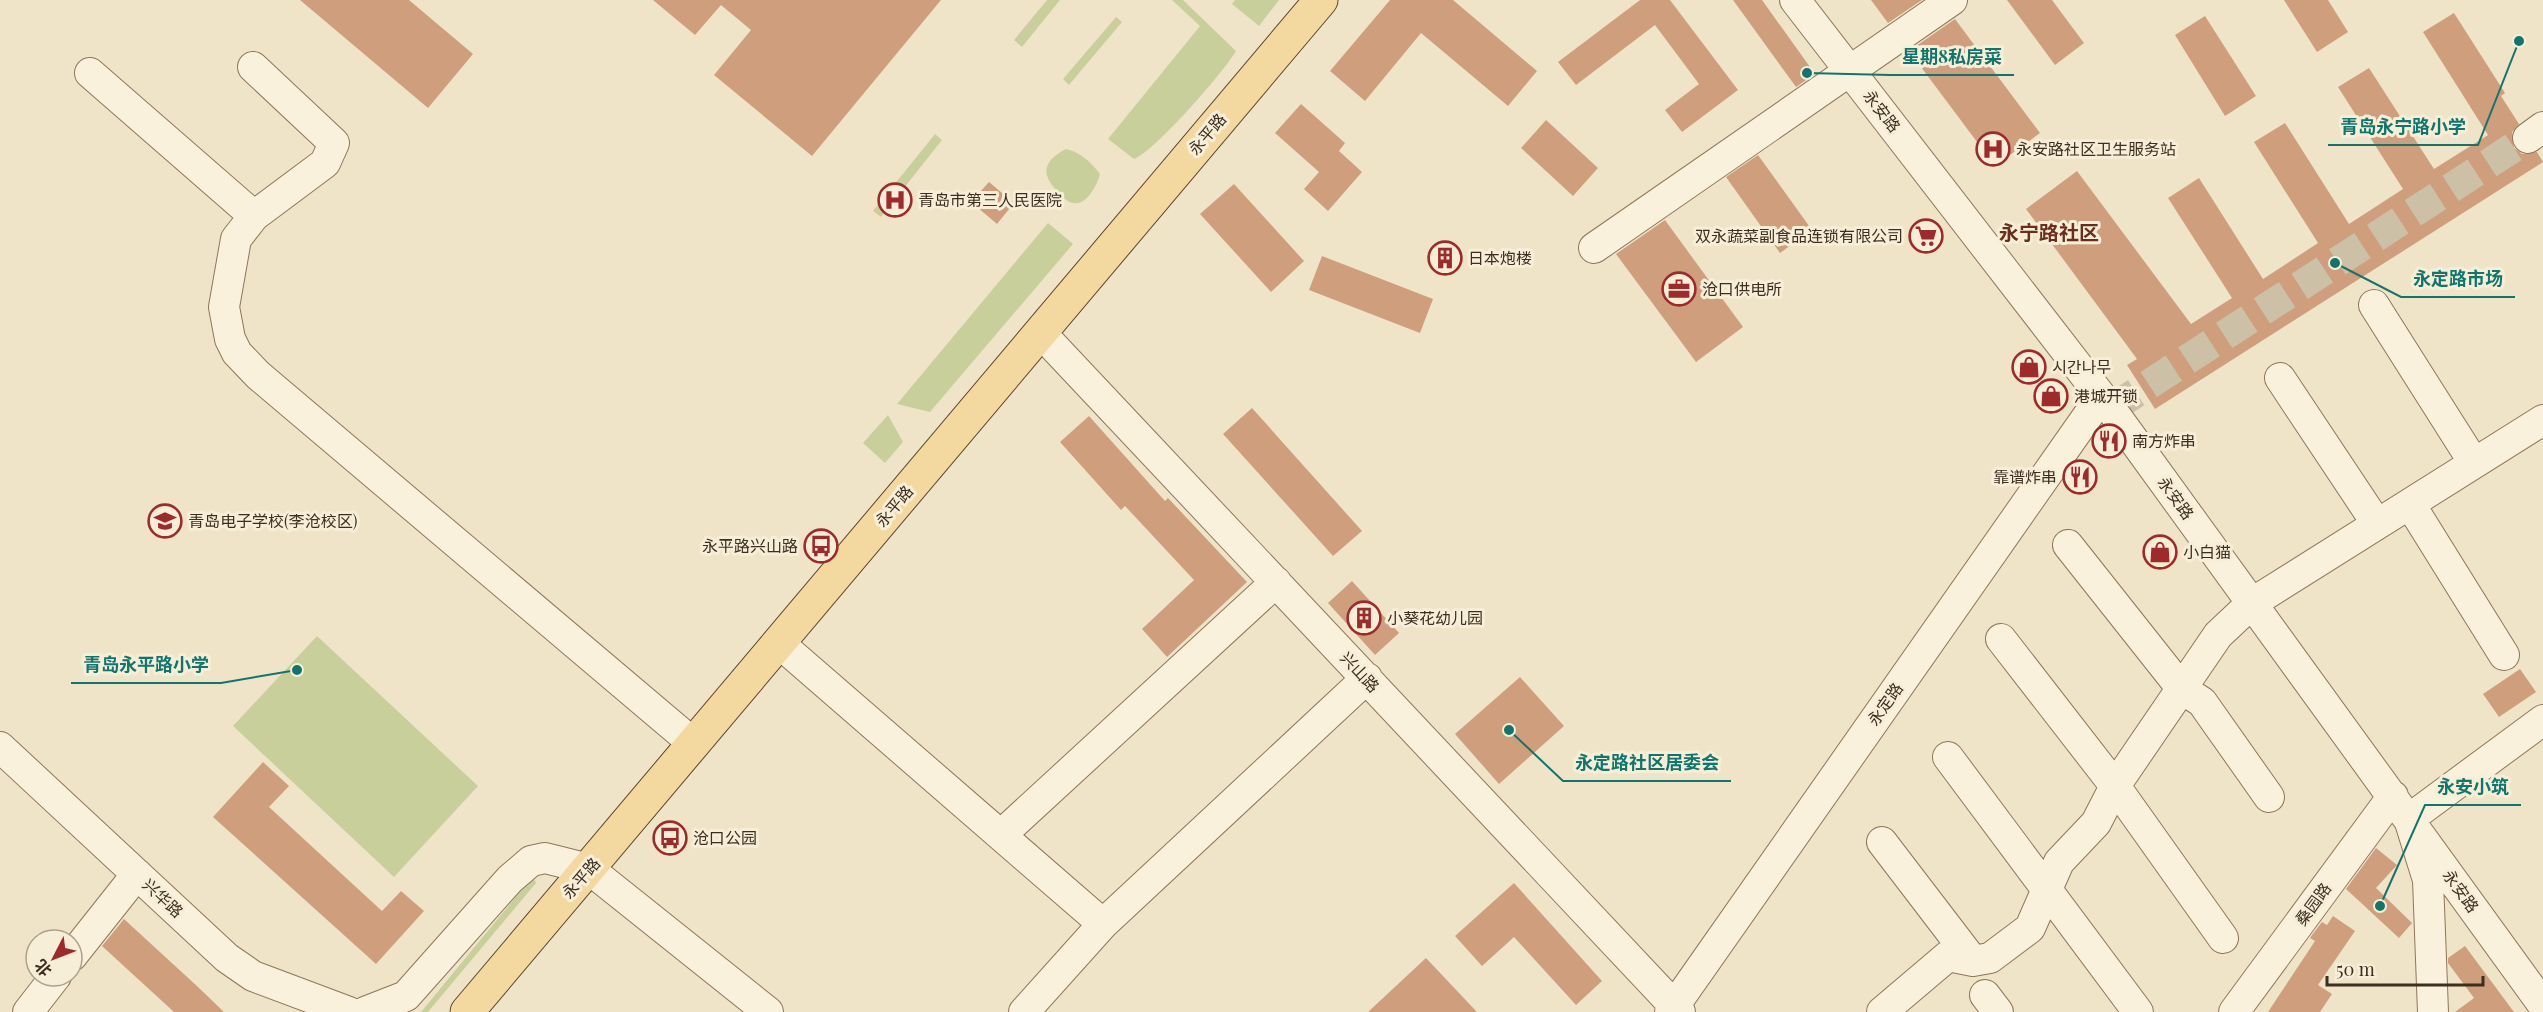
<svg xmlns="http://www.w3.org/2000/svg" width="2543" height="1012" font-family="'Playfair Display','Noto Sans SC','Noto Sans KR',serif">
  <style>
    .green { fill: #c9cf9b }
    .building { fill: #cf9f7d }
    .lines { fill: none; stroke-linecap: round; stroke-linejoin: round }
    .minor-tunnel { stroke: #ccc0a6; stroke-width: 30; stroke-dasharray: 30 15; stroke-linecap: butt }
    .minor-casing { stroke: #8d765c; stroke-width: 32 }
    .major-casing { stroke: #5b4430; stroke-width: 35 }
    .minor { stroke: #faf1dc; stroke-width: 30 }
    .major { stroke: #f3d9a0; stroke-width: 33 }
    .labels { text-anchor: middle; stroke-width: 6; stroke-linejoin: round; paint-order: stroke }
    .street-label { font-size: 16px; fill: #3d2e20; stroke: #f7eed8 }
    .poi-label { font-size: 16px; fill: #3d2e20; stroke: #f7eed8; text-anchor: start }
    .quarter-label { font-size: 20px; font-weight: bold; fill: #6b2e1e; stroke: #f7eed8 }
    .leader { fill: none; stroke: #0f766e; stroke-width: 2 }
    .callout-dot { fill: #0f766e; stroke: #f7eed8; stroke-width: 2 }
    .callout-label { font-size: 18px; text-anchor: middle; font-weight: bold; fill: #0f766e; stroke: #f7eed8; stroke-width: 6; stroke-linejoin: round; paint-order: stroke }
  </style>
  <rect width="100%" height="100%" fill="#f0e4c8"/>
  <path class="green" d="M1047 0H1060L1022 47 1014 40Z
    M1172 0H1183L1236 51C1224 72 1154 152 1134 159L1108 139 1200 26Z
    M1235 0H1279L1259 26 1232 4Z
    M1116 17 1122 22 1069 85 1063 79Z
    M935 134 942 140 881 217 873 211Z
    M1066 149C1080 152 1091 162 1100 174 1097 185 1087 206 1073 203 1067 202 1062 196 1058 192 1040 174 1043 161 1066 149Z
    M1048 223 1073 244 930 412 897 404Z
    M888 415 903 442 885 463 863 443Z
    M317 636 478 786 394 877 233 726Z
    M533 876 536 883 428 1012H421Z"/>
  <path class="building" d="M300 0H409L473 54 428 108Z
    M653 0H941L812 156 714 75 751 30 721 5 695 35Z
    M1390 0H1453L1537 71 1508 106 1421 33 1365 101 1330 71Z
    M1640 0H1670L1738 90 1682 132 1665 110 1699 84 1655 25 1576 85 1558 62Z
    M1733 0H1762L1815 74 1796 87Z
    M1871 0H1922L1888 23Z
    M2007 0H2052L2084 43 2055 65Z
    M2284 0H2328L2348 32 2317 52Z
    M2454 13 2505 93 2501 96 2519 124 2512 132 2514 148 2522 154 2537 152 2543 162 2155 409 2127 365 2137 359 2026 209 2077 171 2191 324 2232 298 2168 198 2199 178 2263 279 2318 243 2254 142 2285 123 2349 224 2403 189 2338 87 2369 68 2434 169 2488 135 2423 32Z
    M2205 16 2256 96 2225 116 2175 35Z
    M1955 19 2040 133 1995 166 1909 51Z
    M1301 104 1345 143 1339 151 1362 172 1328 211 1304 189 1319 172 1275 133Z
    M1546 120 1598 168 1573 196 1521 148Z
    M1758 155 1812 230 1780 253 1726 177Z
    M989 182 1014 203 997 224 971 202Z
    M1234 184 1304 261 1271 292 1200 214Z
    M1665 220 1743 327 1696 362 1616 254Z
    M1431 258a14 14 0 1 1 28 0a14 14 0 1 1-28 0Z
    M1322 256 1433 299 1420 333 1309 290Z
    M1252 408 1362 531 1333 556 1223 434Z
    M1089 416 1165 501 1168 498 1247 582 1167 657 1142 629 1194 580 1125 506 1121 510 1060 442Z
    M1352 581 1399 633 1375 655 1328 603Z
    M2520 669 2536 692 2499 717 2483 694Z
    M1520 677 1564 726 1499 784 1455 734Z
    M263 762 289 786 269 807 382 911 401 891 424 911 376 964 213 817Z
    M2376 848 2397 865 2376 888 2412 923 2399 938 2346 889Z
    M1514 883 1602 981 1576 1005 1514 937 1482 966 1455 936Z
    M2333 916 2355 931 2318 985 2332 994 2320 1012H2268L2315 941 2310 938 2312 935 2322 922 2327 925Z
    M124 919 198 987 224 1012H174L102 946Z
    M2465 946 2514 1012H2455L2474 998 2448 963V958Z
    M1426 958 1477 1012H1368Z"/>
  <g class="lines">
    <path class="minor-tunnel" d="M2111 409 2528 138"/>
    <defs>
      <path id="minor" d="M1795 0 2111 409 2543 1005
        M253 67 334 143 325 163 254 216
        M90 73 254 216 236 239 224 307 230 339 237 353 258 375 694 744
        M2528 138 2543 127
        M1594 248 1952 0
        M2374 305 2474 463
        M1040 332 1680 1012
        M2280 378 2377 524
        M2410 504 2504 655
        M2068 545 2182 689 2202 702 2269 797
        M2001 639 2115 786 2223 938
        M779 643 1103 924
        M0 747 227 958 253 976 349 1012
        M1948 757 2138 1012
        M1001 835 1276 582
        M1882 842 1973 961
        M72 956 137 874
        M1985 995 1998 1012
        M28 1012 56 976
        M365 1012 406 996 510 879 531 861 545 858 589 869 768 1012
        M1024 1012 1103 924 1367 678
        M1670 1012 2101 397
        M1882 1012 1948 956 1973 961 1990 958 2030 928 2059 862 2096 823 2115 786 2218 635 2252 603 2543 420
        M2234 1012 2393 796
        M2433 1012 2428 880 2409 819 2543 720"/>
      <path id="major" d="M467 1012 1321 0"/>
    </defs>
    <use href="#minor" class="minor-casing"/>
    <use href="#major" class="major-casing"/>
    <use href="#minor" class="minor"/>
    <use href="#major" class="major"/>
  </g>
  <defs>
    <symbol id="hospital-ring" viewBox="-11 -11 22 22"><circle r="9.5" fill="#f7eed8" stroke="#9e2a2b" stroke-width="1.5"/><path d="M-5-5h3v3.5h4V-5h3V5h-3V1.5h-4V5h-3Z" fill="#9e2a2b"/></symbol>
    <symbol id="supermarket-ring" viewBox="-11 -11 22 22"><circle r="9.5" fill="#f7eed8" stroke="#9e2a2b" stroke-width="1.5"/><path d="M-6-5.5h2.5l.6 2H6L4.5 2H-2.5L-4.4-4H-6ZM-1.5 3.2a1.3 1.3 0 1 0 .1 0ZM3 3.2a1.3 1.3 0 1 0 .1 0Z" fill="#9e2a2b"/></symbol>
    <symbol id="building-ring" viewBox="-11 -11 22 22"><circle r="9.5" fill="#f7eed8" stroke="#9e2a2b" stroke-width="1.5"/><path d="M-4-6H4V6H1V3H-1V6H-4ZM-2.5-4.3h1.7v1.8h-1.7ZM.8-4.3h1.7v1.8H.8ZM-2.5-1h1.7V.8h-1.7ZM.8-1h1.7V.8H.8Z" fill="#9e2a2b"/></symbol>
    <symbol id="office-ring" viewBox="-11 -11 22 22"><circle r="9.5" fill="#f7eed8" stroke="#9e2a2b" stroke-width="1.5"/><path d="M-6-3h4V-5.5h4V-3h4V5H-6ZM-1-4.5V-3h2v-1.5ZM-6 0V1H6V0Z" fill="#9e2a2b"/></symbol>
    <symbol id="shop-ring" viewBox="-11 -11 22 22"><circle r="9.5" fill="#f7eed8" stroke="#9e2a2b" stroke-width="1.5"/><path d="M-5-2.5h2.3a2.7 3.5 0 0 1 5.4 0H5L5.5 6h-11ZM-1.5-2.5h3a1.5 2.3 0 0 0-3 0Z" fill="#9e2a2b"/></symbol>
    <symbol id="restaurant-ring" viewBox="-11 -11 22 22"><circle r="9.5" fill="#f7eed8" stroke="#9e2a2b" stroke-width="1.5"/><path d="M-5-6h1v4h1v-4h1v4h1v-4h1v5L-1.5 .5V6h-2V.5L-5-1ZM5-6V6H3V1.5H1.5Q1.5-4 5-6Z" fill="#9e2a2b"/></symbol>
    <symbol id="school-ring" viewBox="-11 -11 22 22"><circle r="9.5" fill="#f7eed8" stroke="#9e2a2b" stroke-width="1.5"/><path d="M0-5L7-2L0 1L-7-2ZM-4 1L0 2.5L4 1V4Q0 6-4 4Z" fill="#9e2a2b"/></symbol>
    <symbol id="bus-ring" viewBox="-11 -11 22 22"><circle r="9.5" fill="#f7eed8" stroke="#9e2a2b" stroke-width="1.5"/><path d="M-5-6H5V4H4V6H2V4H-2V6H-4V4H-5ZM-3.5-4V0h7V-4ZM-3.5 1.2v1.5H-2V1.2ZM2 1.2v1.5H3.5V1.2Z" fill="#9e2a2b"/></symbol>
  </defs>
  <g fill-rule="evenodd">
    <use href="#hospital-ring" x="1974" y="130" width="38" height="38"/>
    <use href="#hospital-ring" x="876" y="181" width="38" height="38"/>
    <use href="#supermarket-ring" x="1907" y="217" width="38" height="38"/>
    <use href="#building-ring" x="1426" y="239" width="38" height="38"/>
    <use href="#office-ring" x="1660" y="270" width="38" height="38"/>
    <use href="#shop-ring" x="2010" y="348" width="38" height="38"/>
    <use href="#shop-ring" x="2032" y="377" width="38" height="38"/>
    <use href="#restaurant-ring" x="2090" y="422" width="38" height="38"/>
    <use href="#restaurant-ring" x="2061" y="458" width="38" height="38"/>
    <use href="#school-ring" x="146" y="502" width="38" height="38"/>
    <use href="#bus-ring" x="802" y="527" width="38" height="38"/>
    <use href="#shop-ring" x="2141" y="533" width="38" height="38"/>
    <use href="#building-ring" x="1345" y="599" width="38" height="38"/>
    <use href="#bus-ring" x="651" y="819" width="38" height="38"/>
  </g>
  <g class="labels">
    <g class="street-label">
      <text transform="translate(1882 111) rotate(52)" y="6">永安路</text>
      <text transform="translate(1207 134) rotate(-50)" y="6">永平路</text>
      <text transform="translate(2176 498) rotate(54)" y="6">永安路</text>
      <text transform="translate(894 506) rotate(-50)" y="6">永平路</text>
      <text transform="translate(1360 672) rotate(47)" y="6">兴山路</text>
      <text transform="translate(1885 704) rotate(-55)" y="6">永定路</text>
      <text transform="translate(581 878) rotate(-49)" y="6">永平路</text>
      <text transform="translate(2461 891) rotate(54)" y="6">永安路</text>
      <text transform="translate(163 898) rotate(43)" y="6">兴华路</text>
      <text transform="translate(2313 904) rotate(-54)" y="6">桑园路</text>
    </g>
    <g class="poi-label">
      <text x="2016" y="155">永安路社区卫生服务站</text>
      <text x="918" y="206">青岛市第三人民医院</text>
      <text x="1903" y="242" text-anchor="end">双永蔬菜副食品连锁有限公司</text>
      <text x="1468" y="264">日本炮楼</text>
      <text x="1702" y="295">沧口供电所</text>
      <text x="2052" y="373">시간나무</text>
      <text x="2074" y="402">港城开锁</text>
      <text x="2132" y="447">南方炸串</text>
      <text x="2057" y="483" text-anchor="end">靠谱炸串</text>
      <text x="188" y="527">青岛电子学校(李沧校区)</text>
      <text x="798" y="552" text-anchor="end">永平路兴山路</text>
      <text x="2183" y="558">小白猫</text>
      <text x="1387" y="624">小葵花幼儿园</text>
      <text x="693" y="844">沧口公园</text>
    </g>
    <g class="quarter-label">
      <text x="2049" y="240">永宁路社区</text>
    </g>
  </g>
  <path class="leader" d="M1807 73L1890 75H2014M2519 41L2478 145H2328M2335 263L2401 297H2515M297 670L221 683H71M1509 730L1563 781H1731M2380 906L2425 805H2521"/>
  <g class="callout-dot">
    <circle cx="1807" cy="73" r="6"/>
    <circle cx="2519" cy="41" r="6"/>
    <circle cx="2335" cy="263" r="6"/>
    <circle cx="297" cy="670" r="6"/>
    <circle cx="1509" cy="730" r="6"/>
    <circle cx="2380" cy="906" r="6"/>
  </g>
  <g class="callout-label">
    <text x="1952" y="63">星期8私房菜</text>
    <text x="2403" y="133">青岛永宁路小学</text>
    <text x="2458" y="285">永定路市场</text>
    <text x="146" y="671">青岛永平路小学</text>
    <text x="1647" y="769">永定路社区居委会</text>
    <text x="2473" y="793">永安小筑</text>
  </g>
  <g transform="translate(54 958) rotate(228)"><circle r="28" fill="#f7eed8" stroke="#ada18e" stroke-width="1.5"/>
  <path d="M0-4.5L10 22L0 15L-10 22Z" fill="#9e2a2b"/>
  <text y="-9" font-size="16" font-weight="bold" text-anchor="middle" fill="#3d2e20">北</text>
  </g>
  <path d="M2327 976v9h156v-9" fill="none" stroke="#3d2e20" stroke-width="3"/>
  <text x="2336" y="976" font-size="18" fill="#3d2e20" stroke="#f7eed8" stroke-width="4.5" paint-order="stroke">50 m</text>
</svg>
